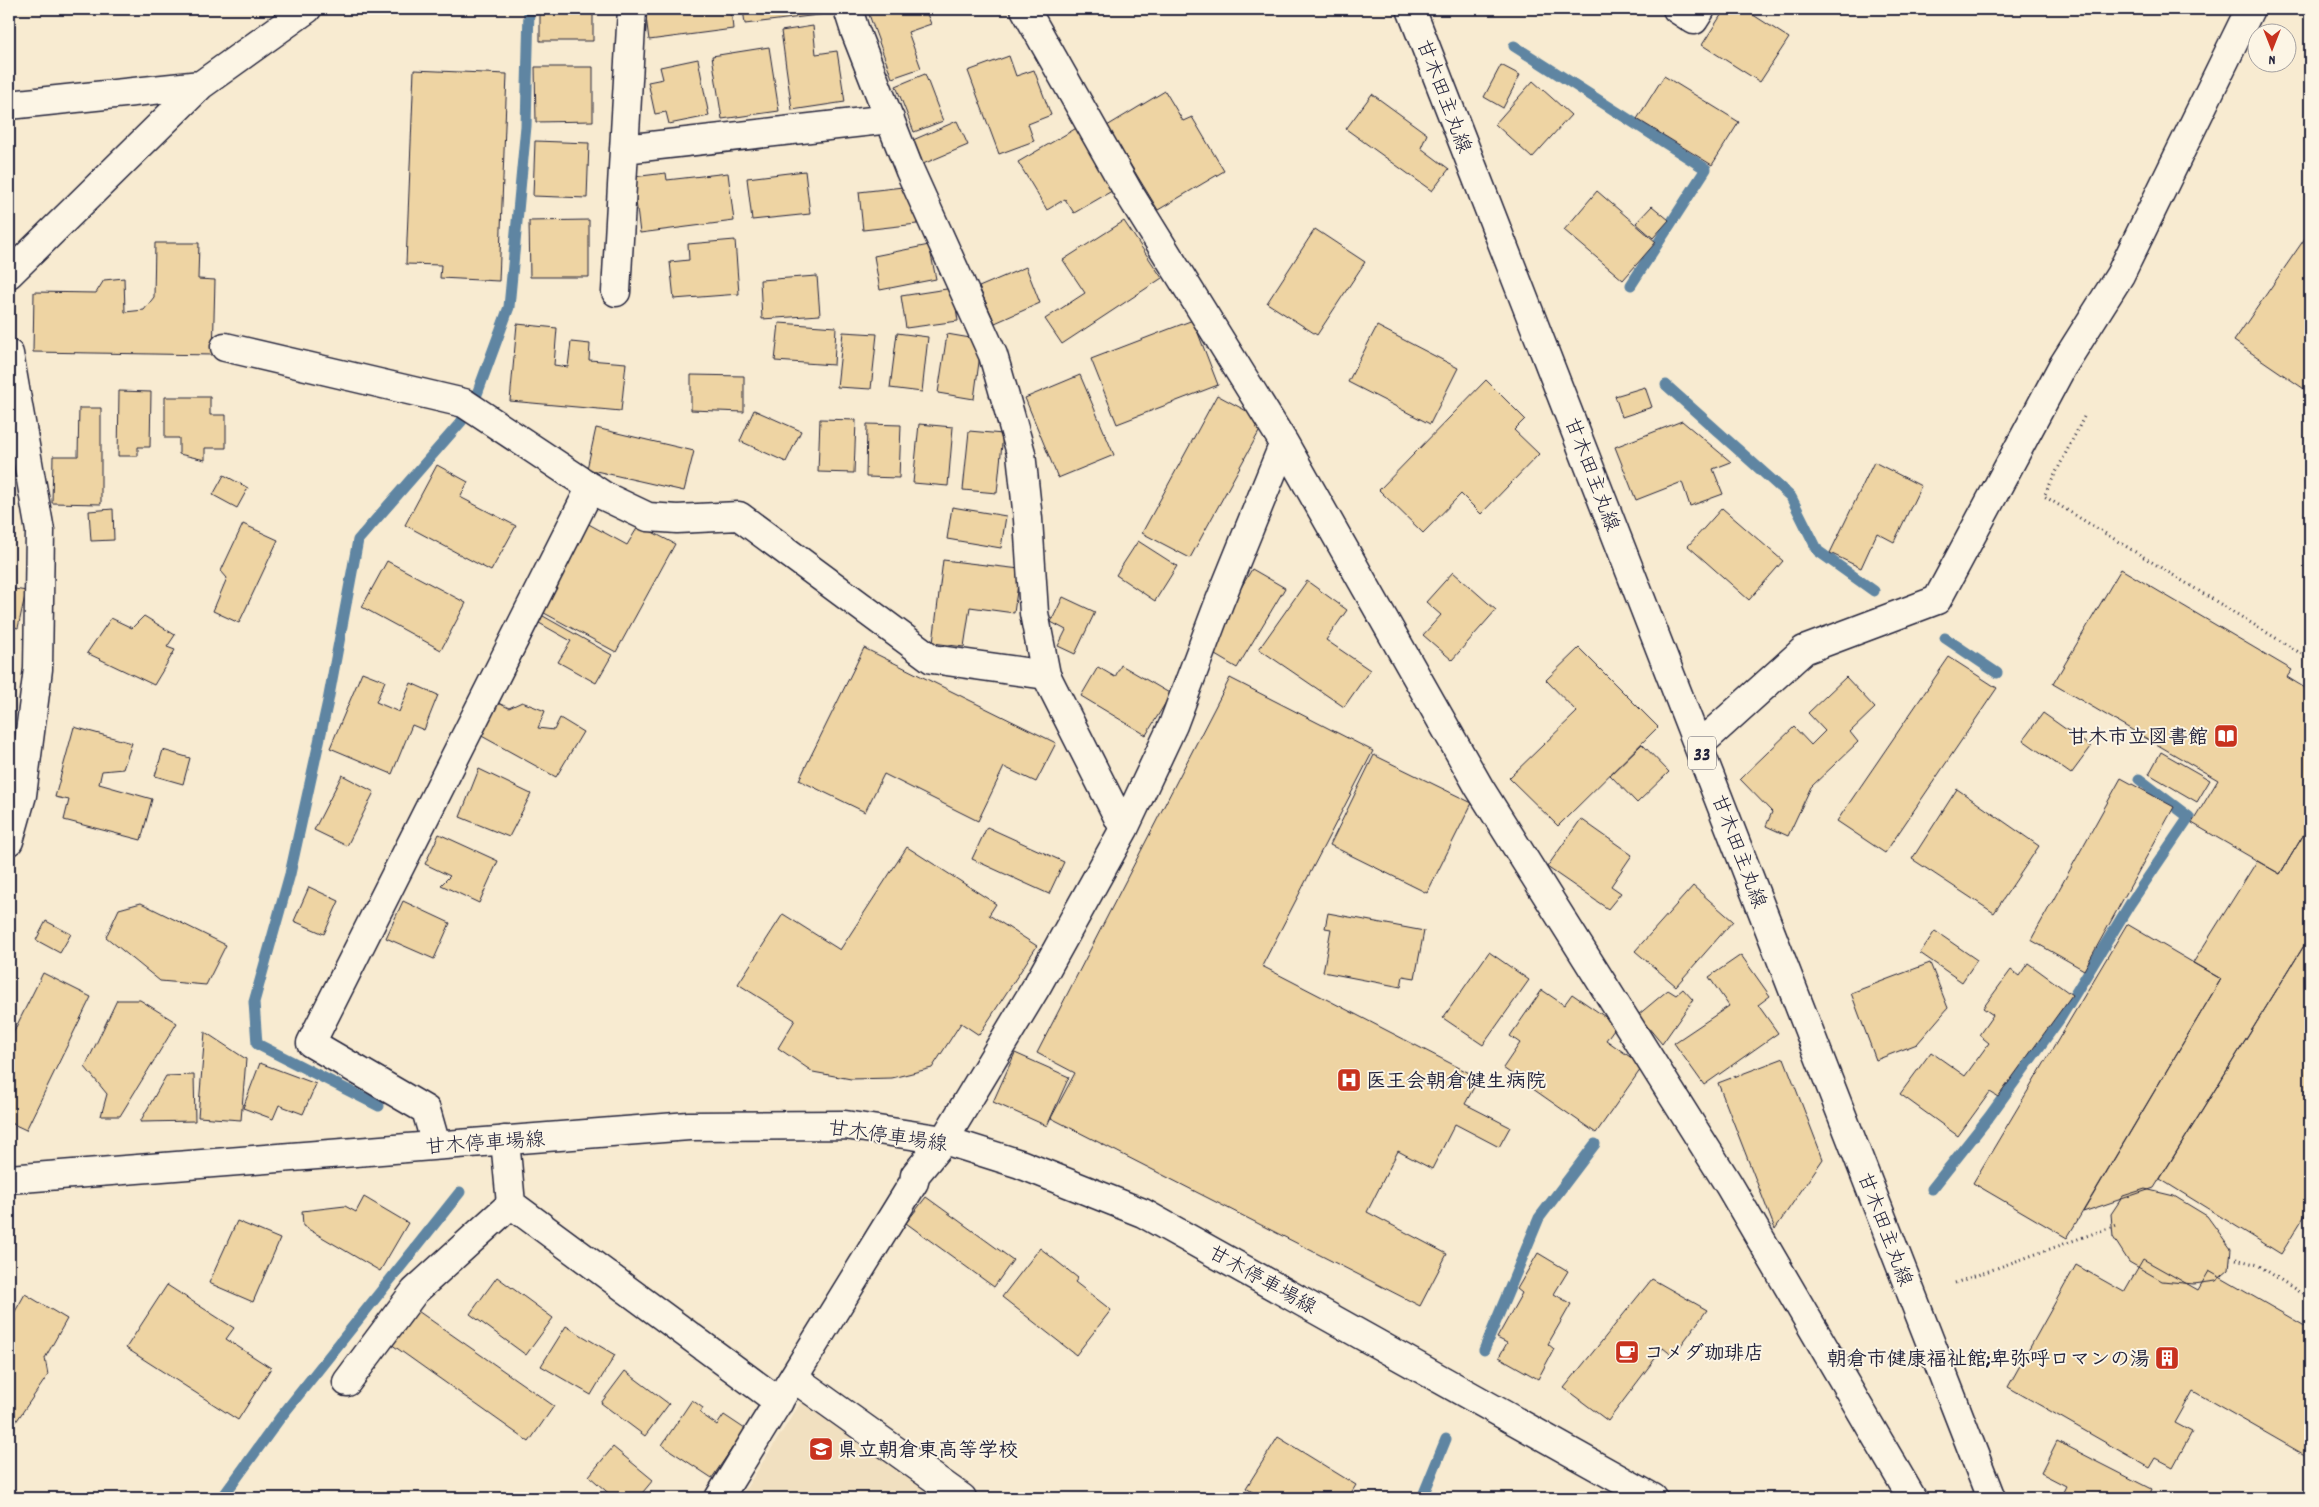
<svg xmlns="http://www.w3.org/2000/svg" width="2319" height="1507" font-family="Dekko,'Klee One',sans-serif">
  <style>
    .built { fill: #f1e0c0 }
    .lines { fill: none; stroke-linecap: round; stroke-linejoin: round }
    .stream { stroke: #5e85a2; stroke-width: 11 }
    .building { fill: #eed4a3; stroke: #22223b }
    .minor-casing { stroke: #22223b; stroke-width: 31 }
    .major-casing { stroke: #22223b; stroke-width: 31 }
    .path { stroke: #22223b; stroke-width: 3; stroke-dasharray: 1 4; stroke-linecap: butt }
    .minor { stroke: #fcf5e5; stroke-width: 28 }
    .major { stroke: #fcf5e5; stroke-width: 28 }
    .labels { text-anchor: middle; stroke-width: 4; stroke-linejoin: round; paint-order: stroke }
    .shield { fill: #fcf5e5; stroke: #63616e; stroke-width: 1 }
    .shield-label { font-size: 19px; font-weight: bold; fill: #22223b }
    .street-label { font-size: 20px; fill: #22223b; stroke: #fcf5e5 }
    .poi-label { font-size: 20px; font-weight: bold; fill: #22223b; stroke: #fcf5e5; text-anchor: start }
  </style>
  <rect width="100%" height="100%" fill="#f8ebd1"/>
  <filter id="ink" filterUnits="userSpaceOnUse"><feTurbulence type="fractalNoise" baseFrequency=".02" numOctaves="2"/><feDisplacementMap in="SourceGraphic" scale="10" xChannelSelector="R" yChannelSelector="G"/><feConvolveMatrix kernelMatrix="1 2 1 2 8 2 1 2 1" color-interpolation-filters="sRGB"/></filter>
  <g filter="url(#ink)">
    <path class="built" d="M803 1399 939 1498H740Z"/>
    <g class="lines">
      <path class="stream" d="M1514 46 1706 169 1631 285
        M1666 385 1791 497 1818 551 1874 591
        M1945 638 1997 673
        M379 1106 257 1044 254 1002 290 874 328 701 358 540 461 422 477 394 509 307 526 126 529 9
        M1932 1189 1989 1117 2061 1017 2130 904 2189 817 2139 779
        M1484 1350 1539 1218 1595 1144
        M222 1498 280 1418 460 1192
        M1422 1498 1446 1439"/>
    </g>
    <path class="building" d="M540 9H593V41H540Z
      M645 9H731L733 29 649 40Z
      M743 9H826V14L745 24Z
      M867 9H925L931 24 908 32 921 68 892 78Z
      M1725 9H1744L1789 38 1760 82 1702 45Z
      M813 26 816 54 837 51 845 102 792 110 781 31Z
      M769 47 779 111 722 119 712 56Z
      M1009 56 1016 76 1034 70 1051 115 1028 124 1034 141 999 154 968 71Z
      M698 59 709 116 669 124 666 112 655 114 648 82 663 79 660 67Z
      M1501 65 1520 75 1503 108 1484 97Z
      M535 67H593V121L536 122Z
      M414 70 507 74 499 281 440 278 441 265 406 264Z
      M925 74 943 121 914 132 896 86Z
      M1664 76 1739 122 1712 165 1637 119Z
      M1533 81 1571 115 1532 158 1495 124Z
      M1165 91 1183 121 1192 117 1224 171 1158 210 1107 126Z
      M1372 94 1427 134 1421 148 1449 169 1432 191 1346 129Z
      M957 121 968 145 923 164 913 140Z
      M1080 126 1117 188 1074 213 1065 199 1047 210 1018 162Z
      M535 141 589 143 587 198 533 196Z
      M805 171 810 214 752 220 747 178Z
      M666 173 667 180 728 173 734 221 640 233 633 177Z
      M912 186 917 224 863 230 859 192Z
      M1597 191 1656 242 1623 280 1564 230Z
      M1652 206 1669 220 1653 238 1636 223Z
      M589 220V277H530L529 221Z
      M1124 221 1162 278 1062 344 1045 319 1085 293 1063 260Z
      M1315 229 1365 262 1317 335 1267 303Z
      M2310 231V393L2234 341Z
      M735 240 739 294 674 299 670 262 689 260 688 244Z
      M155 243H199L198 279 215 280 213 355 33 352 34 292 96 293 104 280 124 278 125 312 144 310 154 297Z
      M929 245 936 279 880 290 874 256Z
      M1026 267 1040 303 995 323 979 287Z
      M817 276 820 315 762 319 760 280Z
      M953 288 958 321 906 328 901 296Z
      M1193 320 1218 385 1117 424 1091 359Z
      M779 323 836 327 834 365 775 361Z
      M517 324 557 328 554 365 568 367 571 342 590 344 589 360 626 363 621 411 510 401Z
      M1377 326 1458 368 1430 424 1348 382Z
      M843 332 877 334 871 389 837 387Z
      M897 333 928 337 922 392 890 388Z
      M947 334 982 340 974 399 938 393Z
      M691 375 744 376V412L691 410Z
      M1080 375 1114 455 1058 478 1025 398Z
      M1486 380 1525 419 1514 430 1539 454 1481 514 1461 494 1423 533 1379 490Z
      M1645 387 1652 407 1622 417 1615 396Z
      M119 391 151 392 150 447H138V456H118Z
      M1217 395 1265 421 1190 558 1142 533Z
      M165 397H210V415H226V448H205V460L179 454V438H165Z
      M9 399 16 400 13 467H9Z
      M79 408H101V504L52 503 53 456H78Z
      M754 410 801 431 786 462 740 441Z
      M820 419 856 420 854 473 818 472Z
      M1682 421 1731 462 1713 469 1723 494 1690 506 1682 482 1636 500 1615 447Z
      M867 424 901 425 899 478 866 477Z
      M919 424 953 427 948 486 913 483Z
      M596 428 694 451 684 491 587 469Z
      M969 431 1003 434 997 493 963 490Z
      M1874 462 1921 486 1894 542 1877 533 1861 568 1830 553Z
      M437 465 468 482 460 497 516 526 491 571 405 525Z
      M224 475 248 488 237 508 213 495Z
      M952 507 1006 516 1001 548 947 539Z
      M1722 508 1783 561 1749 600 1688 546Z
      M113 509 114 540 91 541 89 511Z
      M583 521 627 545 639 525 675 544 616 652 535 608Z
      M243 524 278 540 239 623 213 611 227 578 221 571Z
      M1138 541 1177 566 1155 601 1116 575Z
      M943 560 1020 569 1014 613 970 607 964 647 933 643Z
      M387 561 466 603 441 650 362 607Z
      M1252 569 1285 588 1237 668 1205 649Z
      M2121 569 2292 670 2287 677 2310 691V824L2280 874 2192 823 2218 780 2053 684Z
      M1453 572 1496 610 1452 660 1423 635 1441 615 1426 602Z
      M1307 581 1347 610 1326 640 1370 670 1344 707 1259 649Z
      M9 588 26 591 18 628 9 626Z
      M1063 597 1095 612 1075 654 1058 646 1066 630 1051 622Z
      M536 612 612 655 596 683 558 662 571 641 532 619Z
      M144 616 175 635 167 647 175 650 154 685 87 653 111 618 132 628Z
      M864 648 1056 743 1036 782 1004 767 978 821 884 774 865 812 799 780Z
      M1579 648 1658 727 1558 826 1509 778 1577 712 1546 680Z
      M1949 657 1997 688 1885 853 1837 821Z
      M1121 665 1171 694 1146 735 1081 696 1098 667 1115 677Z
      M362 672 385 681 376 702 399 712 411 683 438 695 424 730 412 725 392 774 330 748Z
      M1846 677 1875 708 1850 732 1858 742 1811 787 1788 836 1766 826 1772 812 1740 779 1794 727 1811 745 1825 731 1808 713Z
      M1230 678 1373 751 1262 966 1479 1078 1465 1104 1510 1127 1499 1147 1455 1124 1432 1169 1398 1151 1367 1212 1447 1254 1420 1306 1051 1118 1075 1073 1037 1053Z
      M496 702 509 708 522 702 545 711 538 728 554 730 560 718 583 732 556 777 478 734Z
      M2043 713 2091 747 2071 774 2023 740Z
      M74 727 132 743 123 769 102 771 99 784 152 799 141 840 64 820 69 800 55 797Z
      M1642 744 1669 772 1637 803 1610 775Z
      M163 750 190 758 183 784 155 776Z
      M2161 752 2210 780 2197 802 2149 774Z
      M1374 755 1472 803 1427 893 1330 845Z
      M479 769 531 794 509 837 460 817Z
      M342 775 374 792 347 846 314 830Z
      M2121 778 2174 807 2084 970 2031 940Z
      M1957 789 2039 846 1994 913 1912 859Z
      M1581 819 1632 855 1611 886 1621 893 1608 909 1547 867Z
      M2310 824V936L2154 1188 2083 1212 2221 979 2193 963 2257 861 2280 874Z
      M987 827 1064 862 1049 894 972 859Z
      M439 834 498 861 479 903 441 885 450 876 425 864Z
      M907 847 996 904 989 915 1037 946 979 1035 961 1023 932 1068 892 1078 851 1079 813 1072 778 1048 795 1020 738 984 783 914 840 950Z
      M1693 886 1733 921 1676 986 1635 951Z
      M309 887 339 901 324 934 294 921Z
      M403 901 450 923 434 959 386 938Z
      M141 903 226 945 206 985 160 981 106 937 119 909Z
      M1328 913 1424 931 1415 978 1403 976 1401 987 1323 972 1331 929 1325 928Z
      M46 921 71 934 60 953 36 940Z
      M2127 924 2221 979 2067 1238 1973 1183Z
      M1935 931 1977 960 1962 982 1920 953Z
      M2310 936V1207L2281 1254 2160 1179Z
      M1489 952 1529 980 1483 1045 1443 1018Z
      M1741 955 1770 996 1758 1005 1778 1033 1704 1085 1674 1043 1729 1006 1709 977Z
      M1930 963 1948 1008 1917 1044 1876 1060 1851 993Z
      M2028 963 2072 995 1998 1097 1990 1092 1958 1136 1900 1094 1931 1052 1965 1076 1989 1043 1979 1035 1993 1015 1983 1008 2011 970 2019 976Z
      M43 973 91 997 26 1130 9 1122V1041Z
      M1683 989 1693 1000 1662 1044 1638 1015 1668 990 1676 995Z
      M1542 990 1564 1005 1572 994 1617 1025 1606 1040 1643 1066 1596 1133 1503 1068 1520 1043 1510 1036Z
      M117 1000H140L177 1023 120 1116H101L107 1094 85 1067Z
      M205 1032 246 1059 241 1120 198 1117Z
      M1015 1053 1069 1077 1047 1126 993 1102Z
      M1784 1058 1823 1159 1775 1229 1718 1083Z
      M260 1063 316 1084 303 1114 279 1105 273 1119 243 1108Z
      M194 1075 195 1121 140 1122 166 1076Z
      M2145 1189 2174 1196 2207 1216 2231 1249 2229 1270 2216 1281 2194 1284 2162 1281 2129 1262 2113 1237 2111 1214 2123 1196Z
      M364 1197 408 1223 380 1271 303 1226 302 1211 345 1206 356 1212Z
      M926 1197 1013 1260 994 1287 906 1223Z
      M237 1221 280 1239 253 1302 209 1283Z
      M1040 1248 1078 1278 1075 1282 1111 1310 1076 1355 1002 1297Z
      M1538 1253 1568 1271 1554 1294 1571 1304 1548 1344 1554 1349 1538 1379 1499 1357 1507 1343 1497 1338 1522 1293 1517 1289Z
      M2143 1259 2198 1290 2209 1271 2310 1329V1458L2193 1391 2175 1423 2192 1432 2173 1467 2156 1458 2150 1468 2008 1387 2076 1265 2124 1292Z
      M497 1277 553 1318 526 1355 470 1314Z
      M1652 1279 1707 1310 1673 1356 1663 1348 1608 1421 1564 1388Z
      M167 1285 234 1328 226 1339 271 1368 238 1420 126 1348Z
      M25 1294 67 1319 45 1358 48 1375 9 1432V1322Z
      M415 1309 554 1406 529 1442 391 1344Z
      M566 1326 615 1355 591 1395 541 1366Z
      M625 1371 669 1404 645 1436 601 1403Z
      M692 1400 703 1408 700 1413 717 1425 724 1415 745 1429 712 1478 662 1445Z
      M1278 1437 1356 1485 1348 1498H1262L1246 1488Z
      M2057 1441 2151 1489 2147 1498H2060L2066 1486 2041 1473Z
      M613 1447 653 1480 638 1498H614L589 1476Z"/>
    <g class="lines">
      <defs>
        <path id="minor" d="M848 9 855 31 910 171 993 355 1021 453 1028 519 1034 613 1046 675 1124 829
          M1025 9 1129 193 1284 443 1479 787 1729 1185 1912 1498
          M1677 9 1694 20 1701 9
          M9 105 201 85
          M624 149 890 119
          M9 274 201 85 307 9
          M616 292 632 9
          M225 347 464 403 604 496 648 517 677 519 739 516 932 659 1046 675
          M9 354 40 531 38 669 22 795 9 841
          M1699 745 1804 650 1937 600 2062 367 2120 275 2250 9
          M436 1145 426 1110 311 1043 591 487
          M511 1204 779 1402
          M794 1378 962 1498
          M347 1382 415 1291 511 1204 505 1140
          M719 1498 914 1182 915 1175 944 1140 1038 984 1124 829 1173 725 1219 603 1284 443"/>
        <path id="major" d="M1411 9 1991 1498
          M9 1179 689 1126 845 1125 944 1140 1020 1164 1143 1213 1653 1498"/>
      </defs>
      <use href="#minor" class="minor-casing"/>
      <use href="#major" class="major-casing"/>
      <path class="path" d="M2084 417 2044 496 2310 659
        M2236 1259 2258 1265 2310 1299
        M1955 1283 2117 1225"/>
      <use href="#minor" class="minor"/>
      <use href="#major" class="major"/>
    </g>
  </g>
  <defs>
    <symbol id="library-square" viewBox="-11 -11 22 22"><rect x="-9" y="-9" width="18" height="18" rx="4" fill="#c8321e" stroke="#fcf5e5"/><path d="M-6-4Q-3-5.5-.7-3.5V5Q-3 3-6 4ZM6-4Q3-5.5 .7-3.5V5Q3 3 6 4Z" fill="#fff"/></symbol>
    <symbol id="hospital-square" viewBox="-11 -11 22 22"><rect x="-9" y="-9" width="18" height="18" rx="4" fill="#c8321e" stroke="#fcf5e5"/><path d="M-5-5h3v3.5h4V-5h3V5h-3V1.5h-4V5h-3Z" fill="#fff"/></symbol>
    <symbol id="cafe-square" viewBox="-11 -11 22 22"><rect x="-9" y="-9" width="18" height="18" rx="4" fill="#c8321e" stroke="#fcf5e5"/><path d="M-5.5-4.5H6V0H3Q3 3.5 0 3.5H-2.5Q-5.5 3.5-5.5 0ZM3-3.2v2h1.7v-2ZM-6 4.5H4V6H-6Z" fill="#fff"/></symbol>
    <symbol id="building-square" viewBox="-11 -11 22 22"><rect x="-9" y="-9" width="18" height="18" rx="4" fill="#c8321e" stroke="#fcf5e5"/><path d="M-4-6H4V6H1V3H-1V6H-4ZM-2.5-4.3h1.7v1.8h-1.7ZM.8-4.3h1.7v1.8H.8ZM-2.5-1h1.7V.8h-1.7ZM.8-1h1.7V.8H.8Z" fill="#fff"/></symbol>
    <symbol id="school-square" viewBox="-11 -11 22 22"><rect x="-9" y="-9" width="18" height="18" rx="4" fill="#c8321e" stroke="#fcf5e5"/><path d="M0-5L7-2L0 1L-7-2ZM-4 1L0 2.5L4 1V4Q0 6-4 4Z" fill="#fff"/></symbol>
  </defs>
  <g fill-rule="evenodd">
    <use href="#library-square" x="2212" y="722" width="28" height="28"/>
    <use href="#hospital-square" x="1335" y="1066" width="28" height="28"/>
    <use href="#cafe-square" x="1613" y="1338" width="28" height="28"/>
    <use href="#building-square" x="2153" y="1344" width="28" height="28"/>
    <use href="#school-square" x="807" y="1435" width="28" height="28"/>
  </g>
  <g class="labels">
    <rect class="shield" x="1688" y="736.5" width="28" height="33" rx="4"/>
    <g class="shield-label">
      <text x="1702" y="760">33</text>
    </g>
    <g class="street-label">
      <text transform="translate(1445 96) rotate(69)" y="7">甘木田主丸線</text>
      <text transform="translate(1593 474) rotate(69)" y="7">甘木田主丸線</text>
      <text transform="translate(1740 851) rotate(69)" y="7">甘木田主丸線</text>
      <text transform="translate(888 1135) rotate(8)" y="7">甘木停車場線</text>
      <text transform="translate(485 1142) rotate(-4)" y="7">甘木停車場線</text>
      <text transform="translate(1886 1229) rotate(69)" y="7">甘木田主丸線</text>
      <text transform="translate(1263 1279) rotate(29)" y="7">甘木停車場線</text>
    </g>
    <g class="poi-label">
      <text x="2208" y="743" text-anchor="end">甘木市立図書館</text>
      <text x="1366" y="1087">医王会朝倉健生病院</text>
      <text x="1644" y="1359">コメダ珈琲店</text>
      <text x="2150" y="1365" text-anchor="end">朝倉市健康福祉館;卑弥呼ロマンの湯</text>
      <text x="838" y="1456">県立朝倉東高等学校</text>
    </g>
  </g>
  <rect width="2319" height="1507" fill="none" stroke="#fcf5e5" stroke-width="30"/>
  <rect x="15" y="15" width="2289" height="1477" fill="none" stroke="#22223b" stroke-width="2" filter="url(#ink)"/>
  <g transform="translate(2272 48) rotate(180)"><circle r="24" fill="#fcf5e5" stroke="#a5a1a1"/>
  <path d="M0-4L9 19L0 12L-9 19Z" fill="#c8321e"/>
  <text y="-8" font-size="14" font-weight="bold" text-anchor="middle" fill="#22223b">N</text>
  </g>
</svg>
